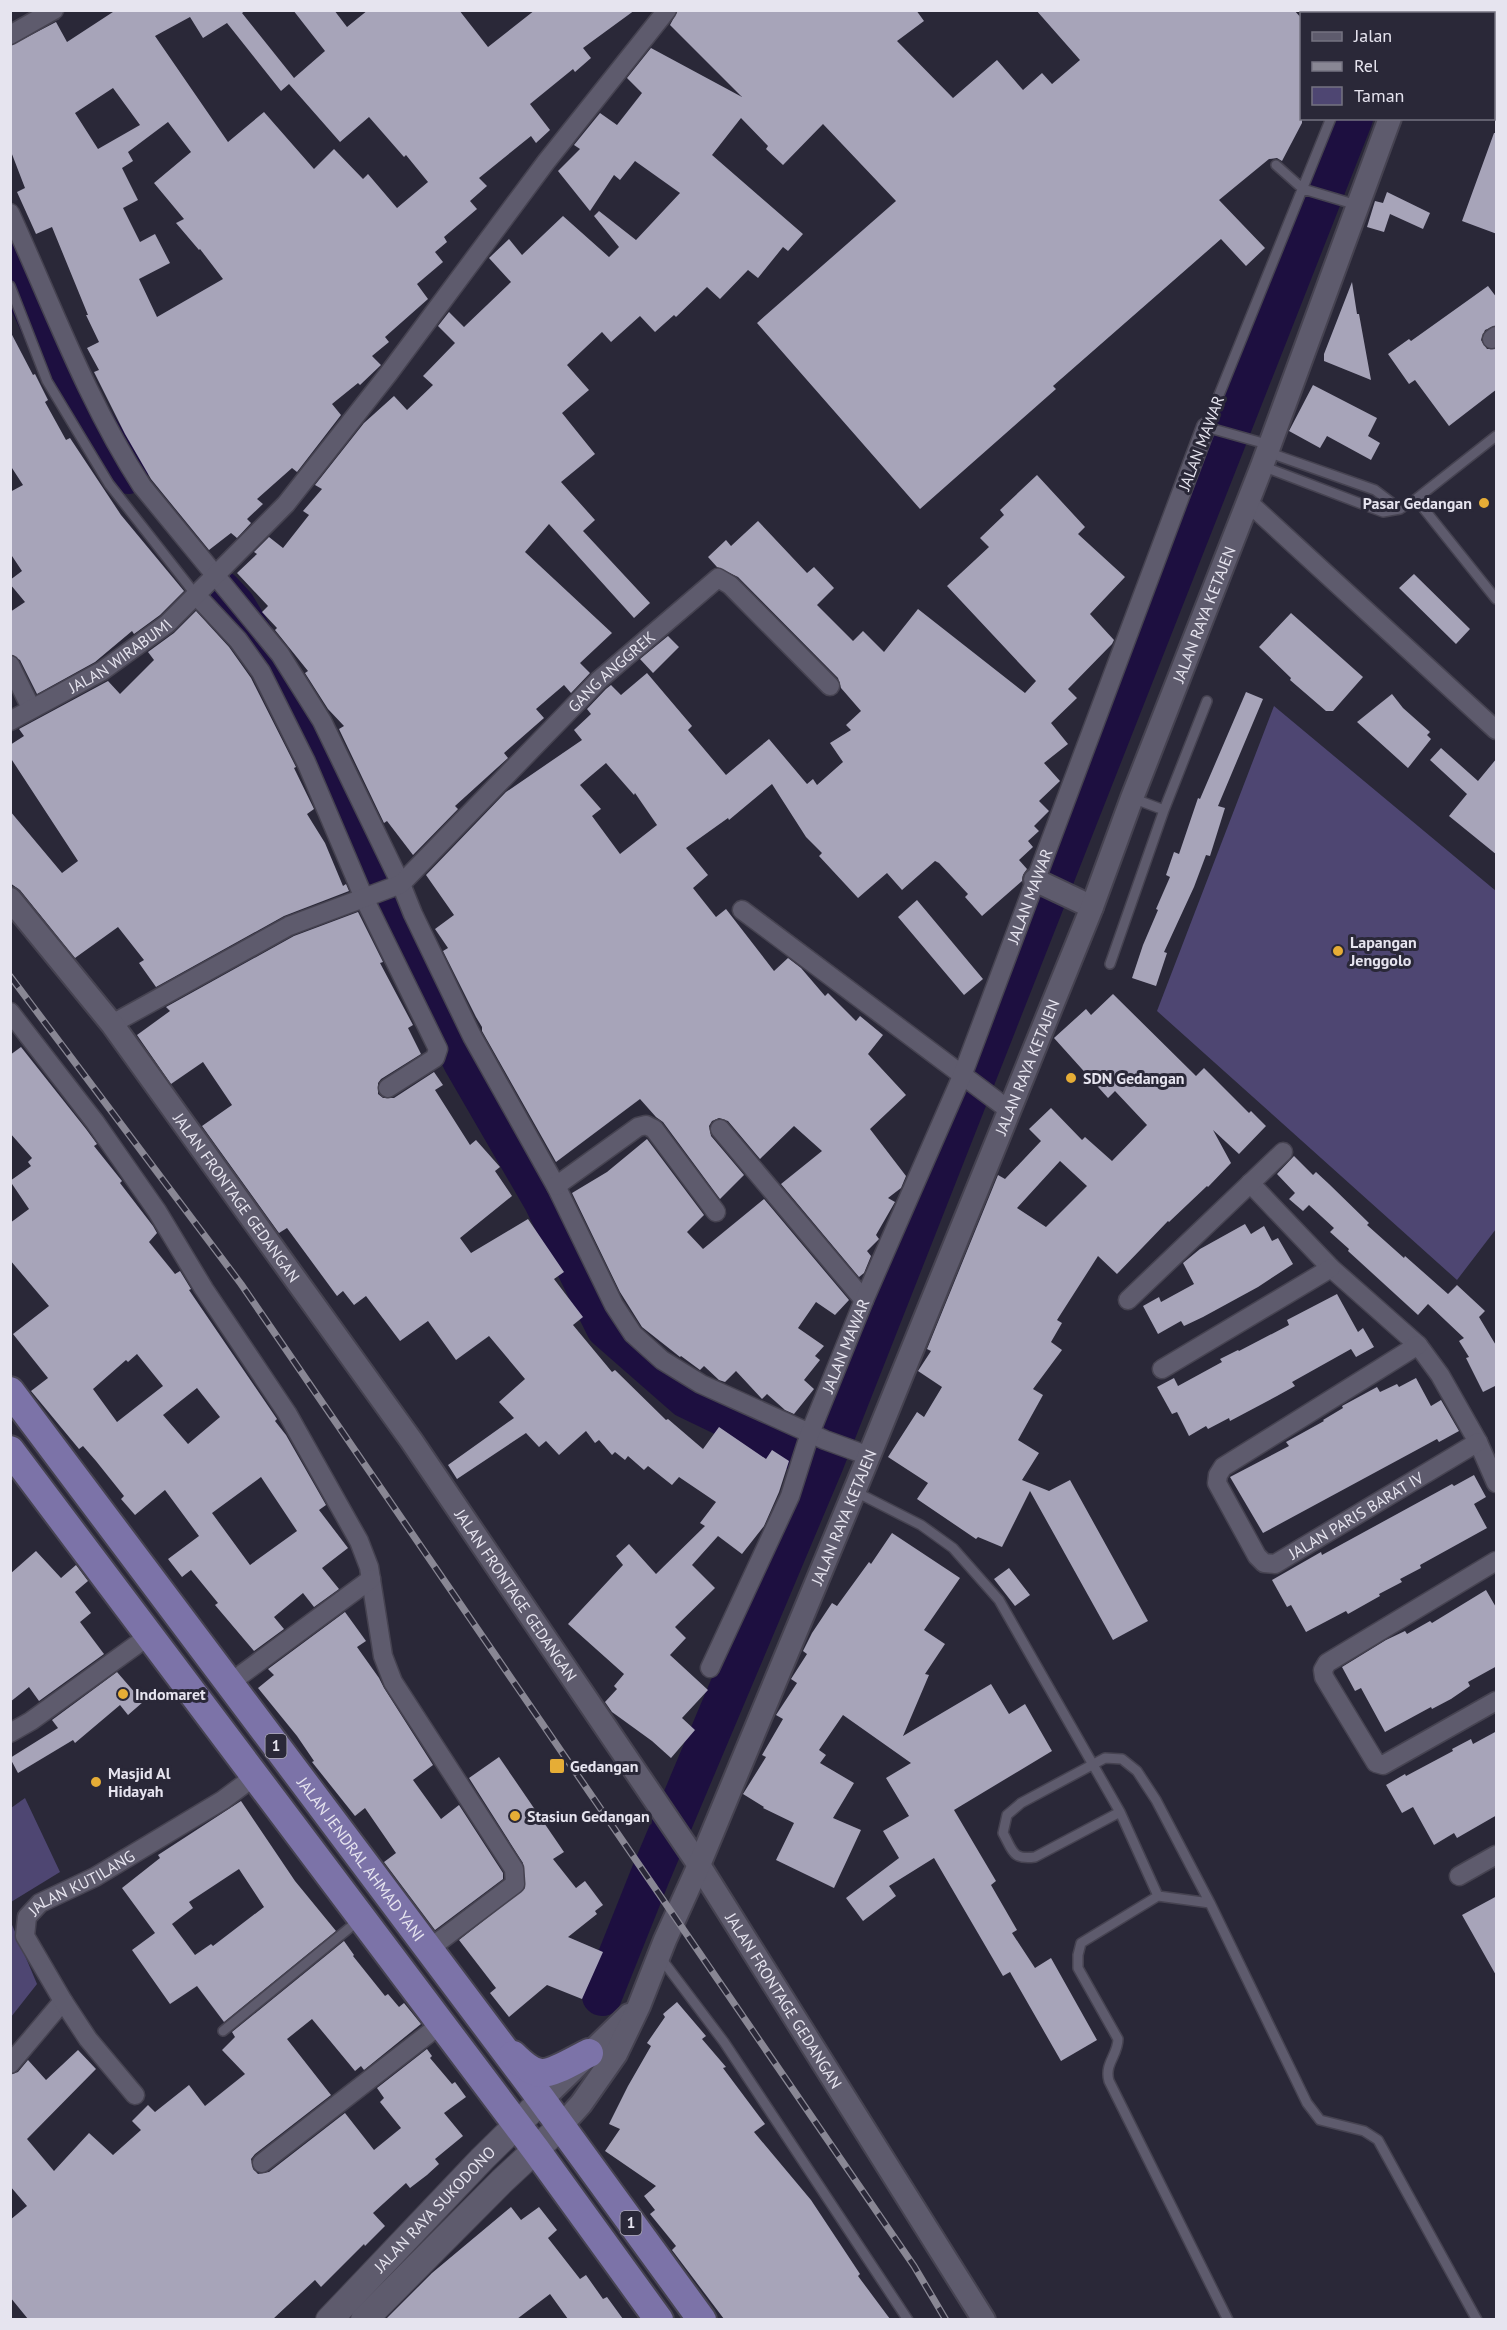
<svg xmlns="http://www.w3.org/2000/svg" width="1507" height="2330" font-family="'PT Sans',sans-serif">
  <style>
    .green { fill: #4e4672 }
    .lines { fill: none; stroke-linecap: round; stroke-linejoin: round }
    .river { stroke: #1d0f40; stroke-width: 40 }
    .building { fill: #a7a4b9; fill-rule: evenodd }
    .service-casing { stroke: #464351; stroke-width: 12 }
    .minor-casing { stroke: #464351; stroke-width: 21 }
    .tertiary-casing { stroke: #464351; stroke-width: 26 }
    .secondary-casing { stroke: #464351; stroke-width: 28 }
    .trunk-casing { stroke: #464351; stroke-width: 32 }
    .service { stroke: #5e5b6d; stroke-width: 9 }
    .minor { stroke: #5e5b6d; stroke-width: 18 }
    .tertiary { stroke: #5e5b6d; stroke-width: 22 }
    .secondary { stroke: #5e5b6d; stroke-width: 26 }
    .trunk { stroke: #7c73a8; stroke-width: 28 }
    .rail-casing { stroke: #898794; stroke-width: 7 }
    .rail { stroke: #2a2838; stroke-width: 4.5; stroke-dasharray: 14; stroke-linecap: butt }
    .poi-dot { fill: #e6ad36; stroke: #2a2838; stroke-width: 2 }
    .labels { text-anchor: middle; stroke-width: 6; stroke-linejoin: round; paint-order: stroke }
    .shield { fill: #2a2838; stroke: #aeacb8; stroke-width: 1.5 }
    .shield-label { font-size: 15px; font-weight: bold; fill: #e6e4ef }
    .street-label { font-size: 16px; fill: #e6e4ef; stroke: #2a2838 }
    .poi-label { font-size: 16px; font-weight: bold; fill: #e6e4ef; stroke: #2a2838; text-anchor: start }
  </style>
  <rect width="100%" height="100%" fill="#2a2838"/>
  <path class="green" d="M1274 706 1496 891V1229L1457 1280 1157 1011Z
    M25 1798 60 1872 11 1902V1808Z
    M10 1920 37 1984 11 2017H10Z"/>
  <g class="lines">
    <path class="river" d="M1394 14 1395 10
      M10 259 61 371 128 474
      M222 591 235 605 293 701 463 1062 543 1200 606 1328 686 1398 800 1453
      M602 1996 650 1876 824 1463 1353 118"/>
  </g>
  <path class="building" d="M116 10H246L242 13 294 78 325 51 293 10H334L347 27 368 10H459L488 47 535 10H635L583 48 591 58 575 72 573 69 530 104 550 130 536 143 531 136 479 178 487 186 470 201 477 209 444 237 447 242 435 252 443 262 417 284 428 299 385 337 389 342 372 356 381 365 360 385 358 383 332 404 341 415 297 472 292 468 257 499 263 504 247 519 251 523 237 538 231 533 209 550 151 479 125 434 94 372 99 370 87 348 99 342 86 315H88L52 227 36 234 17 192 25 188 10 149V46L56 22 67 42ZM190 17 203 38 227 23 281 91 289 84 340 142 369 117 404 157 406 155 428 182 397 208 368 174 363 179 334 149 314 169 264 112 228 142 155 36ZM113 88 140 125 98 149 75 113ZM168 122 191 152 154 183 184 219 176 223 199 250 200 249 223 279 157 317 139 279 170 263 155 234 140 242 123 208 138 200 122 168 133 161 128 152Z
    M678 10H916L924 21 897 41 953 98 997 60 1023 90 1042 73 1052 84 1080 60 1036 10H1294L1302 19V123L1282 161 1277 158 1269 159 1219 200 1265 248 1246 266 1221 239 1053 386 1056 389 920 509 757 323 896 201 823 124 783 165 766 149 768 146 741 118 712 155 803 234 788 251 783 247 758 278 748 270 720 299 707 287 676 317 674 315 655 332 640 316 611 342 602 332 567 365 589 390 562 413 595 454 561 482 595 520 583 531 650 603 634 618 549 524 525 552 612 633 580 663 590 673 571 693 564 685 536 709 544 718 504 753 508 758 455 806 458 809 413 855 387 821 384 823 339 729 344 726 328 709 305 673 308 671 275 630 277 628 262 612 268 606 237 573 257 554 254 552 269 537 283 548 309 515 303 511 322 489 315 485 364 423 394 396 407 410 433 385 423 376 455 343 438 326 449 312 464 327 511 282 489 258 509 239 522 255 563 216 609 257 619 247 594 216 599 211 636 240 680 193 635 161 620 180 614 175 590 211 558 171 580 149 574 145 600 113 617 125 642 93 627 78 651 48 742 97 670 25Z
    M1494 133H1497V234L1462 221Z
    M1387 192 1430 213 1423 229 1390 214 1384 232 1367 227 1375 201 1383 203Z
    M1352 282 1357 314H1359L1371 380 1324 361V354Z
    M1488 286 1497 298V325L1485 330 1481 340 1487 349H1497V389L1449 426 1415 380 1409 384 1388 354 1409 339 1411 341Z
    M10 331 33 375 35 374 48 400 45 402 66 440 70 438 121 515 184 591 160 615 134 634 132 631 95 662 37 694 20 660 10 654V612L25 602 10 584V580L22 571 10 553V492L23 485 10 465Z
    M1313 385 1377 418 1368 436 1380 443 1371 460 1327 436 1320 448 1289 431Z
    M1037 475 1085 527 1078 534 1125 577 1090 614 1114 640 1112 644 1068 689 1077 698 1051 723 1068 744 1044 763 1060 781 1039 801 1049 811 1034 826 1039 831 1028 841 1033 847 1019 860 1027 869 1023 875 1022 881 982 916 965 897 968 894 939 863 935 861 902 890 887 873 858 898 819 856 822 853 806 837 772 784 729 820 728 818 686 848 708 875 693 888 716 917 726 909 774 971 788 958 801 968 825 996 828 993 856 1021 860 1016 883 1035 868 1054 906 1095 870 1129 906 1176 901 1188 888 1198 895 1202 876 1235 879 1239 867 1251 871 1256 864 1273 859 1277 781 1184 822 1151 794 1126 760 1159 728 1121 719 1118 712 1121 709 1126 711 1136 744 1175 720 1199 663 1122 656 1117 640 1099 556 1162 482 1031V1027L476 1017 443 951 448 948 435 929 454 915 426 875 506 792 582 740 574 730 591 714 587 709 606 689 611 685 621 695 647 673 692 726 688 730 726 775 769 739 807 784 813 779 817 785 843 762 830 743 851 730 846 725 861 711 841 688 838 678 738 577 717 567 708 557 726 540 731 546 758 521 807 573 814 567 834 588 817 605 853 641 863 631 884 652 918 609 1025 693 1036 681 947 586 989 547 980 538 1004 515 1000 510ZM606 763 634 795 635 793 657 825 620 854 592 816 601 809 580 785Z
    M1414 574 1470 629 1456 644 1399 588Z
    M196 611 229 647 251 678 296 767 294 768 314 809 307 814 325 843 343 886 346 884 349 891 284 916 156 987 139 963 144 960 118 927 75 958 20 890 10 883V811L62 873 78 861 10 757V745L24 736 19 729 108 681 120 694 154 660 148 652 174 633Z
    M1291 613 1363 677 1333 711H1326L1290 680 1291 678 1259 647Z
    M668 636 679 647 653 673 640 659Z
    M1246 692 1263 699 1218 806 1225 808 1210 856 1206 855 1194 887 1164 952 1167 953 1156 986 1132 978 1143 945 1158 910 1156 909 1170 877 1166 875 1174 852 1179 854 1198 798 1200 799Z
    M1392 694 1403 708 1430 732 1427 735 1431 739 1408 768 1357 722Z
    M1441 748 1478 781 1497 758V855L1449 816 1467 794 1430 760Z
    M917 900 983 979 964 995 898 917Z
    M358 912 383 962 380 963 413 1025 408 1028 421 1054 381 1079 378 1083V1094L383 1098H394L434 1072 443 1085 435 1090 470 1145 476 1140 500 1167 495 1171 512 1196 460 1238 471 1253 528 1219 564 1272 554 1279 583 1317 573 1325 612 1372 615 1370 666 1420 668 1419 703 1449 719 1427 766 1459 772 1450 789 1461 779 1492 764 1526 742 1554 718 1536 692 1565 715 1588 675 1627 686 1638 670 1655 708 1690 682 1718 695 1730 671 1758 652 1741 612 1712 605 1702 617 1689 614 1686 624 1674 568 1624 623 1565 616 1556 629 1544 656 1574 705 1526 700 1523 716 1502 679 1477 672 1485 648 1466 644 1470 628 1456 625 1460 615 1452 612 1455 599 1440 595 1443 586 1431 559 1455 546 1441 539 1447 526 1433 457 1479 448 1465 514 1418 499 1402 525 1379 489 1336 456 1360 428 1321 400 1341 366 1296 354 1305 343 1291 337 1296 287 1228 279 1233 202 1126 232 1105 203 1062 171 1084 137 1035 170 1011 166 1007 294 936Z
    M1113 994 1196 1076 1204 1068 1249 1113 1251 1111 1266 1126 1239 1154 1213 1130 1231 1163 1208 1187 1207 1186 1169 1222 1168 1221 1117 1274 1098 1256 1057 1320 1062 1323 1051 1342 1062 1350 1033 1389 1043 1395 1018 1440 1039 1453 1022 1480 1049 1491 1070 1480 1148 1621 1113 1640 1030 1491 1002 1547 978 1537 976 1539 917 1499 928 1483 888 1457 917 1412 924 1417 942 1387 918 1371 931 1351 927 1349 998 1175 1005 1179 1041 1141 1029 1129 1051 1108 1082 1140 1085 1137 1112 1161 1147 1125 1115 1091 1108 1098 1054 1038 1086 1009 1091 1015ZM1060 1161 1087 1186 1046 1227 1017 1208Z
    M21 1047 86 1129 97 1144 94 1146 122 1181 120 1183 153 1226 157 1233 149 1242 175 1274 180 1271 191 1289 189 1290 277 1419 275 1421 286 1435 326 1505 319 1510 348 1548 322 1568 339 1589 314 1607 303 1593 274 1617 284 1629 254 1651 215 1605 218 1603 191 1570 182 1577 168 1559 199 1536 165 1490 135 1515 121 1499 124 1496 96 1461 83 1446 79 1449 31 1391 48 1378 13 1334 49 1306 10 1260V1223L29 1209 10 1181 31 1166 28 1162 32 1158 10 1133V1055ZM137 1354 163 1386 117 1422 93 1389 126 1360 128 1362ZM197 1388 220 1417 188 1444 163 1415ZM261 1477 297 1531 250 1565 212 1513Z
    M647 1139 704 1215 687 1232 703 1249 764 1199 849 1300 835 1315 816 1302 798 1328 824 1346 815 1356 820 1360 804 1380 814 1389 794 1414 785 1410 767 1394 762 1399 736 1371 725 1382 719 1380 704 1366 700 1370 681 1356 680 1357 642 1327 620 1292 572 1193 607 1172Z
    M1294 1156 1313 1175 1316 1172 1329 1184 1369 1223 1367 1225 1404 1258 1405 1256 1448 1294 1457 1285 1485 1311 1479 1317 1497 1347V1385L1483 1392 1466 1358 1469 1357 1459 1341 1464 1338 1428 1304 1418 1315 1348 1251 1349 1249 1330 1232 1334 1228 1309 1205 1303 1211 1289 1199 1295 1193 1277 1174Z
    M1245 1224 1251 1234 1264 1226 1272 1241 1278 1238 1293 1264 1258 1287 1203 1317 1184 1326 1181 1321 1158 1334 1143 1306 1159 1297 1161 1302 1194 1284 1183 1263 1200 1249Z
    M1337 1294 1358 1332 1363 1328 1374 1347 1356 1357 1351 1349 1292 1382 1295 1386 1277 1396 1230 1421 1229 1418 1208 1429 1206 1426 1189 1436 1177 1412 1172 1414 1157 1387 1174 1378 1178 1386 1222 1362 1220 1359 1238 1350 1239 1351 1289 1325 1287 1320Z
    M1416 1378 1431 1406 1441 1400 1459 1431 1439 1442 1437 1439 1263 1533 1230 1477 1289 1446 1286 1442 1324 1421 1323 1420 1343 1408 1342 1406 1377 1387 1380 1392 1397 1384 1399 1387Z
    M1474 1475 1486 1497 1474 1504 1487 1528 1420 1565 1421 1568 1400 1579 1402 1582 1379 1594 1380 1596 1348 1614 1346 1611 1306 1632 1291 1605 1287 1607 1272 1580 1321 1552 1322 1555 1452 1484 1454 1486Z
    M892 1533 960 1578 924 1630 945 1644 925 1674 929 1675 903 1736 991 1684 1009 1714 1025 1704 1052 1751 954 1810 996 1881 991 1885 1017 1930 1012 1933 1035 1968 1051 1958 1097 2040 1061 2061 1010 1972 1003 1976 934 1858 889 1886 896 1896 863 1921 846 1898 899 1858 883 1831 909 1816 886 1778 911 1763 843 1715 819 1750 826 1755 820 1763 854 1783 833 1818 861 1830 834 1888 776 1860 794 1823 763 1808 764 1807 743 1794 766 1757 762 1755 783 1719 776 1715 797 1683 791 1679 807 1654 803 1651 812 1633 832 1603 837 1606 869 1562 871 1564Z
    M36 1551 61 1578 76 1565 88 1581 75 1592 91 1613 80 1622 104 1654 39 1701 29 1687 10 1702V1574Z
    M1009 1568 1030 1595 1015 1606 994 1579Z
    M1486 1590 1497 1609V1666L1468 1682 1470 1686 1451 1699 1432 1709 1431 1707 1385 1732 1361 1688 1355 1691 1342 1667 1386 1640 1405 1631 1407 1634 1430 1621 1432 1623Z
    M345 1612 366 1641 357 1647 379 1678 384 1688 433 1765 413 1780 441 1819 459 1805 503 1873V1879L435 1930 384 1862 396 1853 365 1808 355 1816 312 1762 314 1761 297 1736 258 1688 274 1675 268 1669Z
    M117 1672 143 1702 128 1715 120 1705 75 1743 73 1740 18 1773 10 1758 58 1728 52 1720Z
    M1497 1731V1815L1457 1838 1454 1833 1434 1845 1413 1807 1402 1813 1386 1785 1405 1774 1406 1776 1453 1751 1452 1749 1471 1739 1473 1744Z
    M499 1757 564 1852 553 1859 576 1888 585 1881 603 1905 595 1911 597 1914 568 1937 603 1952 582 1999 547 1985 509 2017 490 1993 496 1988 459 1940 525 1888 523 1863 469 1778Z
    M241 1801 295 1881 336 1931 224 2022 197 1986 170 2004 132 1950 155 1933 122 1888 160 1858 158 1855ZM239 1869 264 1907 213 1946 211 1944 195 1955 172 1924 193 1908 189 1902Z
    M1497 1896V1977L1462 1915Z
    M344 1941 354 1955 353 1956 385 1996 388 1994 399 2007 404 2003 421 2024 364 2070 361 2066 355 2071 312 2019 287 2039 331 2095 255 2154 251 2159 253 2169 258 2174 269 2172 345 2113 374 2150 401 2128 380 2102 384 2098 377 2088 427 2049 432 2056 430 2058 452 2084 455 2082 466 2097 444 2113 463 2136 435 2159 439 2164 427 2175 410 2188 406 2183 373 2213 385 2226 365 2246 364 2244 321 2287 315 2280 273 2319H28L10 2297V2220L27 2206 10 2186V2075L18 2072 28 2060 46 2080 78 2050 96 2069 27 2139 54 2171 89 2133 113 2155 141 2130 132 2121 148 2105 155 2112 189 2085 205 2106 245 2074 222 2050 235 2037 232 2032Z
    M677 2002 706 2036 702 2039 726 2067 723 2068 765 2124 754 2132 811 2200 860 2274 858 2276 890 2319H724L672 2250 676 2246 650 2214 655 2210 644 2196 656 2186 605 2151 620 2129 609 2124 628 2086 651 2046 647 2043 665 2017 663 2014Z
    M511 2207 521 2220 539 2207 557 2230 548 2238 580 2279 586 2275 603 2299 607 2297 623 2319H568L550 2294 517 2319H386L432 2273Z"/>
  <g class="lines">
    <defs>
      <path id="service" d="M1276 165 1303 189 1357 205
        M10 286 47 381 109 484 196 595
        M1270 445 1206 427 1331 118
        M1267 452 1375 490 1400 509
        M1262 466 1383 512 1400 509 1416 499 1496 436
        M1416 499 1496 599
        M1164 810 1207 701
        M1110 964 1164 810 1132 798
        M854 1491 921 1525 953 1548 999 1600 1120 1812 1158 1896
        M1120 1812 1035 1857C1012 1860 1013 1851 1003 1833L1007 1815 1021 1803 1105 1758 1122 1759 1137 1771 1156 1800 1210 1903 1307 2103 1320 2120 1364 2131 1378 2140 1477 2320
        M1210 1903 1158 1896 1081 1943 1078 1955V1968L1118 2039C1118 2055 1104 2064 1109 2081L1228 2320
        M660 1957 724 2042 908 2320
        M223 2031 358 1921"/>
      <g id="minor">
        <path d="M1315 10 1318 14"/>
        <path d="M1370 14 1371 10"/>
        <path d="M10 35 54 10"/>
        <path d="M10 213C52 305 87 401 142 486L280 654 322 721 401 884 413 914 472 1036 556 1186 614 1305 633 1334 662 1360 701 1384 825 1440 869 1456"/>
        <path d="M1492 339 1496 336"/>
        <path d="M1247 501 1496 730"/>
        <path d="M196 595 238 640 261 672 306 762 364 898 438 1049 435 1058 388 1088"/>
        <path d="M10 665 31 708"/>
        <path id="s1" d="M10 721 102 671 167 624 286 504 389 373 546 162 667 10"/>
        <path d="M742 910 1009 1110"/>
        <path d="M10 1012 95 1122 157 1211 204 1289 287 1413 359 1541 369 1567 383 1656 393 1682 514 1869 515 1884 429 1949"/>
        <path id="s2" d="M112 1024 289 926 401 884 599 680 718 578 730 585 830 686"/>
        <path d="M720 1129 864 1300"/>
        <path d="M1250 1183 1331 1268 1418 1345 1440 1375 1478 1442 1496 1483"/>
        <path d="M556 1186 638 1127 646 1125 654 1129 716 1212"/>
        <path d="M1128 1300 1283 1152"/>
        <path id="s3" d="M1418 1345 1223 1467 1218 1475 1217 1483 1257 1556 1264 1563 1275 1564 1478 1442"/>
        <path d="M1162 1369 1331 1268"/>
        <path d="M1496 1561 1327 1663 1323 1670 1324 1677 1376 1763 1383 1765 1496 1701"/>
        <path id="s4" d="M710 1668 790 1496 810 1433 864 1300 962 1076 1206 427"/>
        <path d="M230 1683 371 1579"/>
        <path d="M10 1733 31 1721 150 1635"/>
        <path d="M1459 1876 1496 1855"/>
        <path d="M10 2064 63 2001"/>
        <path id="s5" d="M135 2095 88 2039 63 2001 25 1936 27 1917 40 1903 95 1877 223 1800 255 1776"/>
        <path d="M262 2163 441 2024"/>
      </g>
      <g id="tertiary">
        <path d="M1430 14 1432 10"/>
        <path d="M1035 880 1092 907"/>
        <path id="s6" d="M10 899 112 1024 411 1440 699 1865 984 2320"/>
        <path d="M542 2100 629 2015"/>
        <path id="s7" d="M561 2126 581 2104 616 2054 639 2006 665 1940 699 1865 869 1456 1092 907 1132 798 1262 466 1390 118"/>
      </g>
      <g id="secondary">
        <path id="s8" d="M329 2320 482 2159 542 2100"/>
        <path d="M364 2320 502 2181 561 2126"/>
      </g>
      <g id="trunk">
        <path id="s9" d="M10 1391 542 2100 702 2320"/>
        <path d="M10 1450 536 2150 659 2320"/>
        <path d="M513 2055C520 2062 530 2072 541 2073 553 2074 578 2058 589 2053"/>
      </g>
    </defs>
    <use href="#service" class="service-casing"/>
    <use href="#minor" class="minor-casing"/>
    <use href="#tertiary" class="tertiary-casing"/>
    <use href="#secondary" class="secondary-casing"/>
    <use href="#trunk" class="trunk-casing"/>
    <use href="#service" class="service"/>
    <use href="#minor" class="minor"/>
    <use href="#tertiary" class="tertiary"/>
    <use href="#secondary" class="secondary"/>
    <use href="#trunk" class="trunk"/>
    <defs>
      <path id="rail" d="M10 976 241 1284 914 2266 946 2320"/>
    </defs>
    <use href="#rail" class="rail-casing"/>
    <use href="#rail" class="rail"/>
  </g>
  <g class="poi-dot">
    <circle cx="1484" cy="503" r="6"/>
    <circle cx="1338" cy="951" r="6"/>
    <circle cx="1071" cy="1078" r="6"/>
    <circle cx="123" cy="1694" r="6"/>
    <rect x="549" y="1758" width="16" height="16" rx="3"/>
    <circle cx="96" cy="1782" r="6"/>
    <circle cx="515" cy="1816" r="6"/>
  </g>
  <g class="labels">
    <g class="shield">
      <rect x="265.5" y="1734" width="21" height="24" rx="4.5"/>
      <rect x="620.5" y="2211" width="21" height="24" rx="4.5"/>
    </g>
    <g class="shield-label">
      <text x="276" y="1751">1</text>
      <text x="631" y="2228">1</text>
    </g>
    <g class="street-label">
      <text transform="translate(1201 443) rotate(-69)" y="6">JALAN MAWAR</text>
      <text dy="6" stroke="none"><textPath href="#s7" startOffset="1646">JALAN RAYA KETAJEN</textPath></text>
      <text dy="6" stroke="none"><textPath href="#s1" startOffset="128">JALAN WIRABUMI</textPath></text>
      <text dy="6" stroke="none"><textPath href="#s2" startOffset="621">GANG ANGGREK</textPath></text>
      <text dy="6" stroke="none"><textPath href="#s4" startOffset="836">JALAN MAWAR</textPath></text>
      <text dy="6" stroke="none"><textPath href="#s7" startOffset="1160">JALAN RAYA KETAJEN</textPath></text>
      <text dy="6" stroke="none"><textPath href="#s6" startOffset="375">JALAN FRONTAGE GEDANGAN</textPath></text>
      <text dy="6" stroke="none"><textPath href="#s4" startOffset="350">JALAN MAWAR</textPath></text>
      <text dy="6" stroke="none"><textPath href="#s3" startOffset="446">JALAN PARIS BARAT IV</textPath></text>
      <text dy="6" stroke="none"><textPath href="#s7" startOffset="674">JALAN RAYA KETAJEN</textPath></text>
      <text dy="6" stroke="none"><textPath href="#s6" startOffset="861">JALAN FRONTAGE GEDANGAN</textPath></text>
      <text dy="6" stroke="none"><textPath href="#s9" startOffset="585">JALAN JENDRAL AHMAD YANI</textPath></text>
      <text dy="6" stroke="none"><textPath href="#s5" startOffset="278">JALAN KUTILANG</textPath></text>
      <text dy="6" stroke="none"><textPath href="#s6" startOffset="1347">JALAN FRONTAGE GEDANGAN</textPath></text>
      <text dy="6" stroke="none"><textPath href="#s8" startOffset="153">JALAN RAYA SUKODONO</textPath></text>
    </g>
    <g class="poi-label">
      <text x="1472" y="509" text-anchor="end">Pasar Gedangan</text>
      <text x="1350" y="948">Lapangan<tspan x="1350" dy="18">Jenggolo</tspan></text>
      <text x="1083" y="1084">SDN Gedangan</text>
      <text x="135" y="1700">Indomaret</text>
      <text x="570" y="1772">Gedangan</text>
      <text x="108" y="1779">Masjid Al<tspan x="108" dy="18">Hidayah</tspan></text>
      <text x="527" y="1822">Stasiun Gedangan</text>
    </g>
  </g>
  <rect width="1507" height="2330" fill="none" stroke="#e6e4ef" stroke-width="24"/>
  <rect x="1300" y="12" width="195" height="108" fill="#2a2838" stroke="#757381" stroke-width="1.5"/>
  <rect x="1312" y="32" width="30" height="9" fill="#5e5b6d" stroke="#757381" stroke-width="1.5"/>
  <text x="1354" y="42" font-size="18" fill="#e6e4ef">Jalan</text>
  <rect x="1312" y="62" width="30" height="9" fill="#898794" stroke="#757381" stroke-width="1.5"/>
  <text x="1354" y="72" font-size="18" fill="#e6e4ef">Rel</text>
  <rect x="1312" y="87" width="30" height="18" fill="#4e4672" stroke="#757381" stroke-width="1.5"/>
  <text x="1354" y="102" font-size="18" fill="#e6e4ef">Taman</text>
</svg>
